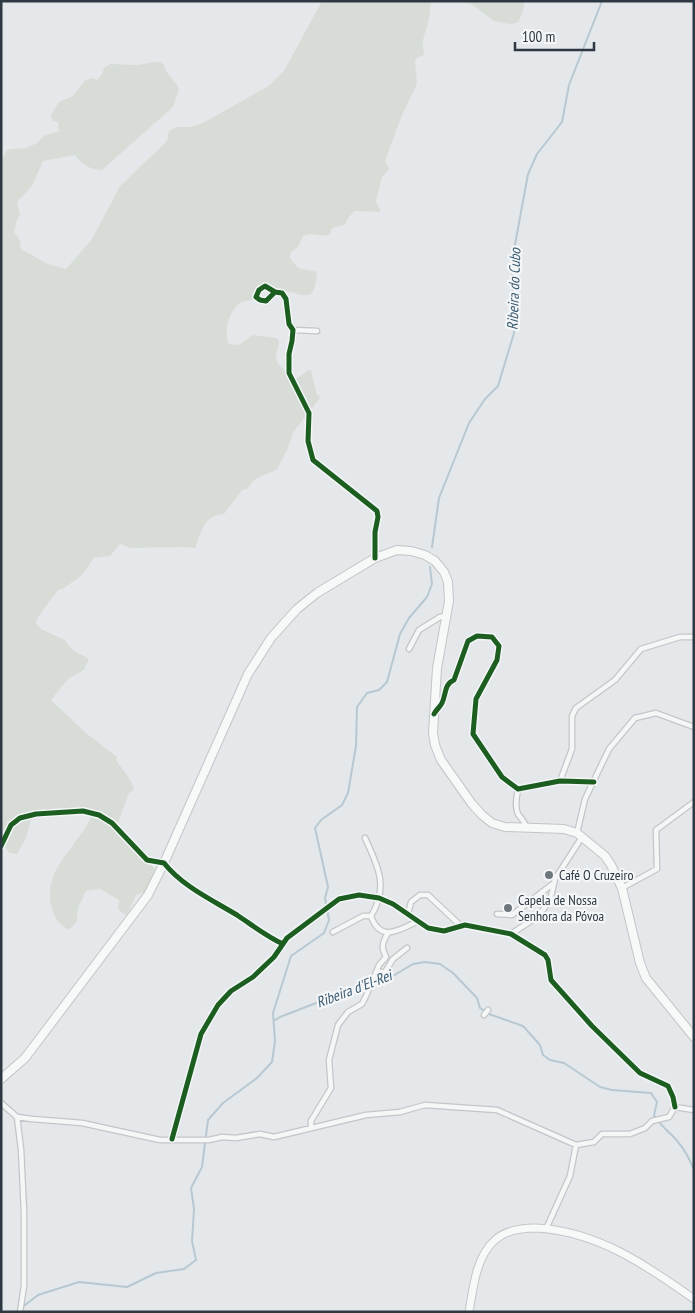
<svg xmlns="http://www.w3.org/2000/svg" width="695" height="1313" font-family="'PT Sans Narrow',sans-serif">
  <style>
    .green { fill: #d7ddd6 }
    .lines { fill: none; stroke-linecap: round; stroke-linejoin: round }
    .stream { stroke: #b7c8d2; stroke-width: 2 }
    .minor-casing { stroke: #c3c6c8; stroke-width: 7 }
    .secondary-casing { stroke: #c3c6c8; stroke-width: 9 }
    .primary-casing { stroke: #c2c5c7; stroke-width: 10 }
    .minor { stroke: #f5f6f6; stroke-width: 4.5 }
    .secondary { stroke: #f7f8f8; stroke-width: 7 }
    .primary { stroke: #f7f8f8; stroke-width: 8 }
    .cycleway-casing { stroke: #f4f6f8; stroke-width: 8 }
    .cycleway { stroke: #1b5e20; stroke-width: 5 }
    .poi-dot { fill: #6d767d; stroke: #f4f6f8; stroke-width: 2 }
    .labels { text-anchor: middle; stroke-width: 4.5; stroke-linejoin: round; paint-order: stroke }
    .poi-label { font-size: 14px; fill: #2d3842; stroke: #f4f6f8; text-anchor: start }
    .water-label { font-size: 15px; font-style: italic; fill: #3b5c72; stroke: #f4f6f8 }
  </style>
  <rect width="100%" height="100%" fill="#e5e8ea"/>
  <path class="green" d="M322 1H431C430 7 430 13 429 18 427 32 419 41 425 55L418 57 415 60 417 84 402 115 385 161 389 169 382 177 376 201 381 212 355 211 348 218 345 225 332 228 330 234C321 239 313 231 303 236L298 247 291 252 290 258 298 268 317 272C316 281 316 289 310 295H301L261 284C259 289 258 296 254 299 250 301 243 300 239 304 229 311 223 333 229 344L239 345 253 335 277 338 279 341C279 348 276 352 276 358 275 364 291 377 297 378L309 370H311L316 392 320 398 294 431 287 450 277 469 272 472 261 476 254 480 247 489 242 490 224 514C203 515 202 532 195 548L186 547 131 548 120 544 110 556 94 558 81 576 64 588 58 590 38 617 36 623 41 629 65 640C70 651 80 653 89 659L84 670 68 679 51 700 86 733 117 757 116 760C124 772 129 775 134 789L129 793 116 828 120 835 155 869 148 891 136 895 127 915 122 913 118 908 119 900 100 889 86 891 78 908 77 921 69 930C58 924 54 917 51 905 43 868 79 846 92 815L83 809 33 813 26 838 17 854 9 853 1 840V162L6 151 10 149 26 148 37 143 44 136 59 131 58 122 52 121 51 115 59 102 73 96 85 80 92 78 97 80 102 74 104 68 110 64 138 65 154 62H161L164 65 166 71 177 85 179 90 173 107 102 170C90 170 82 164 75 155L43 161 32 186 17 202 20 215 17 220 14 232 20 240 21 249 48 264 66 269 92 239 120 186 167 141 169 131 176 127H190L203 123 270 85 284 71Z
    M463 1H524C524 10 522 16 517 23L509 24 494 21 474 6Z"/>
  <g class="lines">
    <path class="stream" d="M432 547 439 498 469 423 485 399 498 386 514 333 512 261 528 174 537 154 562 122 569 85 602 1
      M275 1020 280 1017 347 991 386 980 413 964 425 962 440 964 453 973 477 998 480 1008 489 1014 523 1026 540 1045 543 1055 550 1060 564 1063 600 1087 612 1090 651 1093 657 1102 654 1115C660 1126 670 1132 678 1142 685 1150 690 1160 694 1170
      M16 1312 38 1295 79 1282 127 1287 156 1273 184 1269 196 1260 192 1241 194 1209 191 1188 202 1167 208 1120 223 1103 257 1078 272 1062 275 1041 273 1013 291 956 324 933 329 920 325 898 328 887 315 828 321 820 342 805 348 793 356 746 357 707 367 693 379 690 387 682 400 634 409 618 427 597 432 584 430 567"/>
    <defs>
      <path id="minor" d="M275 292 266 301 260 300 256 297 259 290 265 286 275 292 282 293 286 299 289 324 293 330 292 341 289 354V373L309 413 308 441 313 460 377 511 378 517 375 532V558
        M293 330 317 331
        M409 649 419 630 440 617 446 616
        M436 711C443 701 445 684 454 680L468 641 477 636 492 637 499 646 497 660 476 699 473 734 502 777 518 789 560 781 594 782
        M560 781 572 749V716L576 708 615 680 641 649 680 637H694
        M518 789C517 796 514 806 518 814 522 820 524 819 526 828
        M577 833 585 799 609 749 635 718 656 713 694 727
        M365 838C378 866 389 887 371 916 380 943 400 930 418 921
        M1 846 11 825 20 818 36 814 83 811 99 815 112 823 147 860 164 863C182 886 212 900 237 915 252 925 266 936 283 944
        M622 888 657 869 656 830 694 802
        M408 914 411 902 420 895H428L461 926
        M497 914 512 915 554 883
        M333 932 363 916H371
        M511 934 537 917 550 901 555 879 582 837
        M376 972H385L393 959 407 948
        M484 1015 488 1010
        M1 1103 17 1117 21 1149 24 1212V1286L20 1312
        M17 1117 32 1119 82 1123 160 1140H209L222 1137 236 1138 260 1134 274 1137 366 1115 400 1112 425 1105 497 1110 576 1145 594 1142 602 1134H630L645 1128 652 1121 669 1117 675 1107 694 1110
        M311 1128V1121L331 1088 329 1060 338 1025 348 1012 362 1004 366 996 379 965 386 957C381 947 382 943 388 933
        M172 1139 201 1034 218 1005 231 991 253 977 274 957 287 938 339 899 359 895 379 898 393 904 428 928 444 931 465 925 511 934 545 955 548 960 551 980 592 1026 640 1073 668 1086 673 1097 675 1107
        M546 1229 570 1176 576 1145"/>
      <path id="secondary" d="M469 1312C473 1289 476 1257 494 1241 505 1230 522 1228 536 1228 597 1231 646 1265 694 1299"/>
      <path id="primary" d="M1 1079 25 1058 148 895 164 863 248 674 271 638 297 609 317 593 375 558 397 550 411 551 425 555 435 561 444 572 448 582 449 601 437 668 433 733 435 745 441 760 472 804 482 815 492 823 505 827 564 829 577 833 605 856 611 865 622 888 640 963 646 978 694 1037"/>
    </defs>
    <use href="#minor" class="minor-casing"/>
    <use href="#secondary" class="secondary-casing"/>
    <use href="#primary" class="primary-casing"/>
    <use href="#minor" class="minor"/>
    <use href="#secondary" class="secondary"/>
    <use href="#primary" class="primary"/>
    <defs>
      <path id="cycleway" d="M275 292 266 301 260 300 256 297 259 290 265 286 275 292 282 293 286 299 289 324 293 330 292 341 289 354V373L309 413 308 441 313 460 377 511 378 517 375 532V558
        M434 714C436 710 440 707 442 703 446 695 444 684 454 680L468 641 477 636 492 637 499 646 497 660 476 699 473 734 502 777 518 789 560 781 594 782
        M1 846 11 825 20 818 36 814 83 811 99 815 112 823 147 860 164 863C182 886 212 900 237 915 252 925 266 936 283 944
        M172 1139 201 1034 218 1005 231 991 253 977 274 957 287 938 339 899 359 895 379 898 393 904 428 928 444 931 465 925 511 934 545 955 548 960 551 980 592 1026 640 1073 668 1086 673 1097 675 1107"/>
    </defs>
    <use href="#cycleway" class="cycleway-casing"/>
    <use href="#cycleway" class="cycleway"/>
  </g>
  <g class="poi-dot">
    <circle cx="549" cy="875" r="5"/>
    <circle cx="508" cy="908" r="5"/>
  </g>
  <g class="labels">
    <g class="poi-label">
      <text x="559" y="880">Café O Cruzeiro</text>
      <text x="518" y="905">Capela de Nossa<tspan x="518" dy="16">Senhora da Póvoa</tspan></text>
    </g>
    <g class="water-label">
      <text transform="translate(514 289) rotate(-88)" y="5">Ribeira do Cubo</text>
      <text transform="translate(354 989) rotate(-21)" y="5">Ribeira d'El-Rei</text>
    </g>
  </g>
  <rect width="695" height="1313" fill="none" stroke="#2d3842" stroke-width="5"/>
  <path d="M515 42v8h79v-8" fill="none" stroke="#2d3842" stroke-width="2.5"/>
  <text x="522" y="42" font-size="15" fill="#2d3842" stroke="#f4f6f8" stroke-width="4" paint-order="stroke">100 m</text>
</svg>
